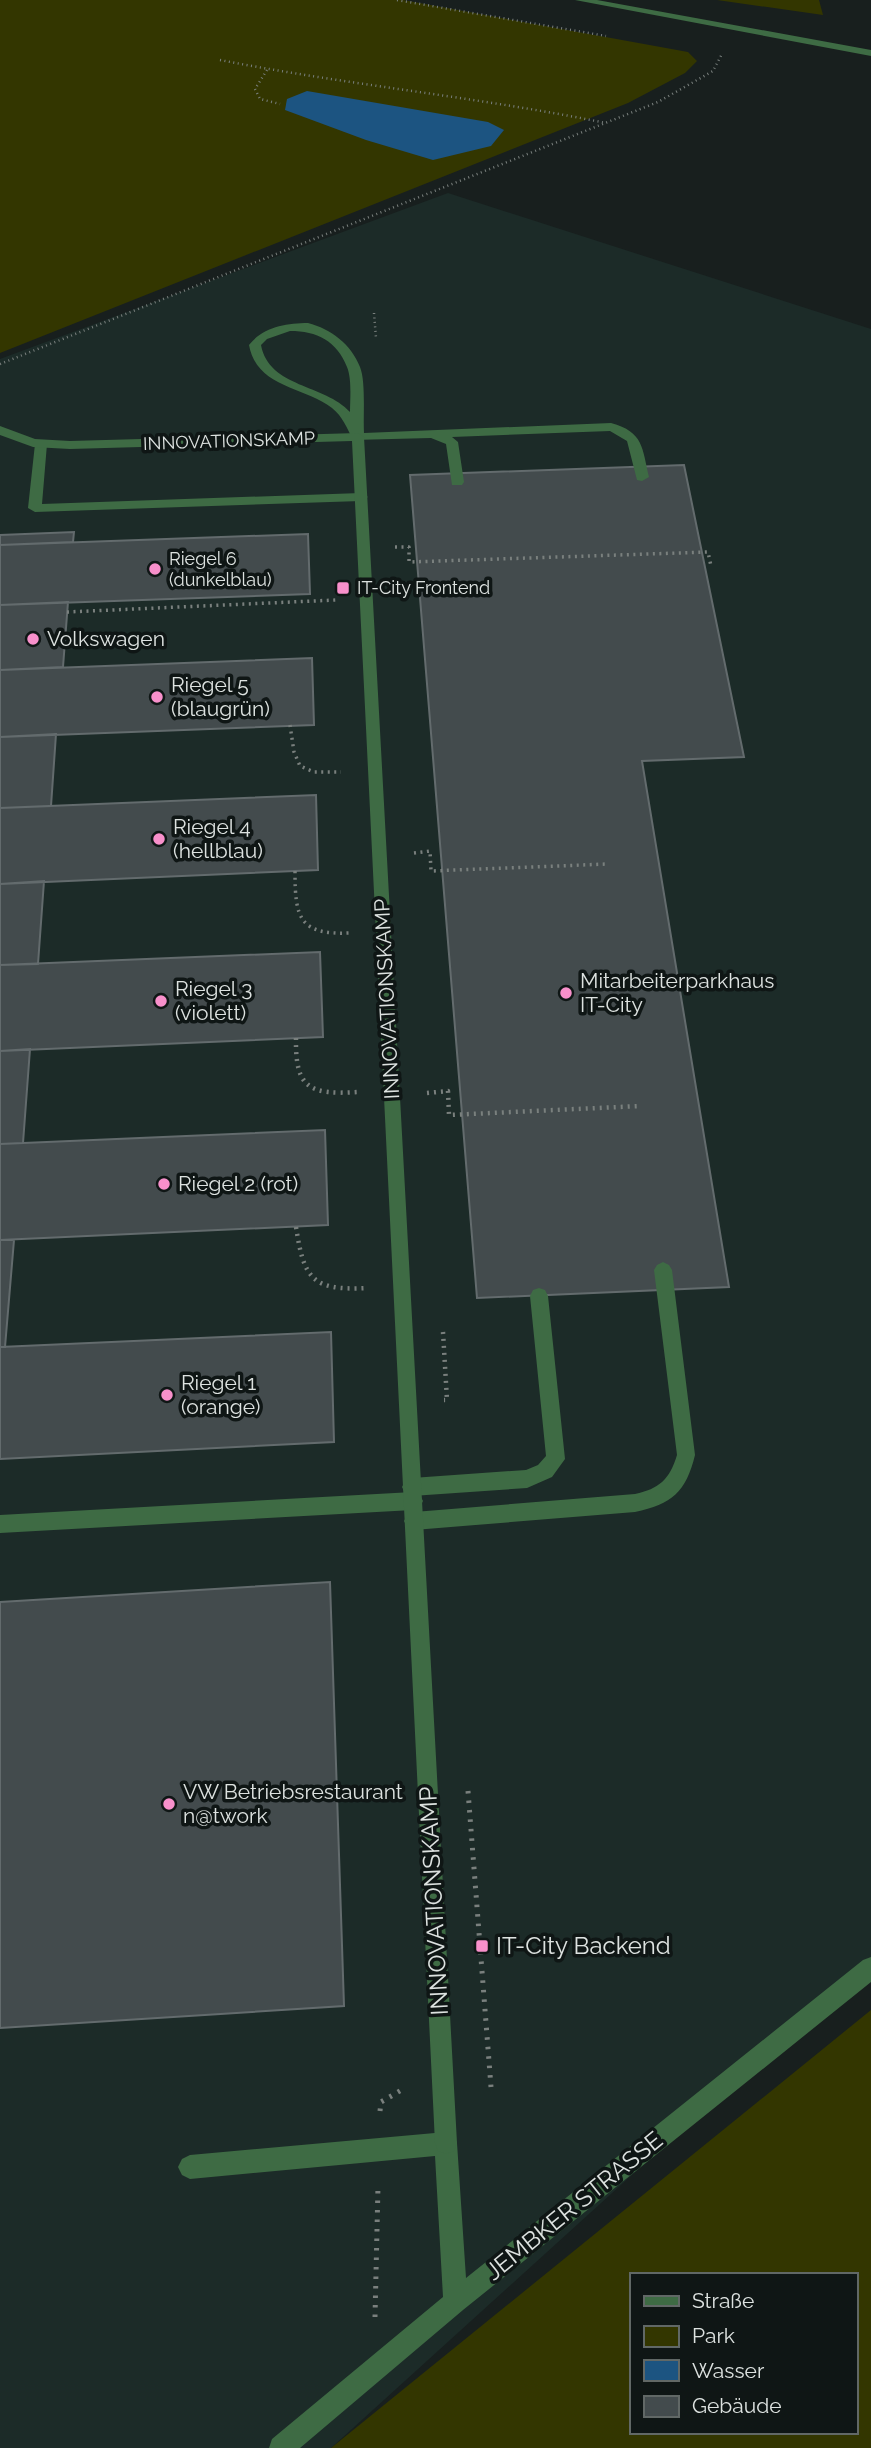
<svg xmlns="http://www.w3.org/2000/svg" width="871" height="2448" font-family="Raleway,sans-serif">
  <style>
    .built { fill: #1c2b28 }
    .green { fill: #333600; fill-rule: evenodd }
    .water { fill: #1c5481 }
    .building { fill: #434b4d; stroke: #636b6d; stroke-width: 2 }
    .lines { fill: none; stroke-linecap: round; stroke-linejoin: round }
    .path-far3 { stroke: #7a807e; stroke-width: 2.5; stroke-dasharray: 1 3.5; stroke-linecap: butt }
    .path-far2 { stroke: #7a807e; stroke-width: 3.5; stroke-dasharray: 2 4.5; stroke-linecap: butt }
    .path-far1 { stroke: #7a807e; stroke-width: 4.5; stroke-dasharray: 2 5; stroke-linecap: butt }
    .path { stroke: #7a807e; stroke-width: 5; stroke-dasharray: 2.5 7; stroke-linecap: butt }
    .service { fill: #3e6b44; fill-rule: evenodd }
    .pedestrian { fill: #3e6b44; fill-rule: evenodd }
    .minor { fill: #3e6b44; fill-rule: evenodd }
    .tertiary { fill: #3e6b44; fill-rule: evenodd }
    .poi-dot { fill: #f890cb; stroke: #0f1615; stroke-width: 2.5 }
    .labels { text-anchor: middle; stroke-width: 7; stroke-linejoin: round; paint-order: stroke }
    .far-street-label { font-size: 18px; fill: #dde2e0; stroke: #0f1615 }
    .far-poi-label { font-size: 18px; fill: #dde2e0; stroke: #0f1615; text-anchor: start }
    .poi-label { font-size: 21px; fill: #dde2e0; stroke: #0f1615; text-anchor: start }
    .street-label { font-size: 21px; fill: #dde2e0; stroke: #0f1615 }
    .near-street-label { font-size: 24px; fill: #dde2e0; stroke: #0f1615 }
    .near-poi-label { font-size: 24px; fill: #dde2e0; stroke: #0f1615; text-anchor: start }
  </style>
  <rect width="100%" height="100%" fill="#181f1e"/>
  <path class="built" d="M448 193 871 329V1958L331 2448H0V359Z"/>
  <path class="green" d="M0 0H403L688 52 697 61 685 73 628 103 0 353Z
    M717 0H819L823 15Z
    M871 2010V2448H331ZM631 2275H855V2432H631Z"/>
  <path class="water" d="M307 91 488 122 504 130 491 146 433 160 366 140 285 110 287 99Z"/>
  <path class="building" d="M684 465 744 757 642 761 729 1287 477 1298 410 475Z
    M74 532 73 542 0 545V535Z
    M308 534 310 594 0 605V545Z
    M68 602 63 667 0 670V605Z
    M312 658 314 725 0 737V670Z
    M56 734 51 806 0 808V737Z
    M316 795 318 870 0 884V808Z
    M44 881 38 964 0 965V884Z
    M320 952 323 1037 0 1051V965Z
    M30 1049 23 1143 0 1144V1051Z
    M325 1130 328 1225 0 1240V1144Z
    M0 1240H14L5 1347H0Z
    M331 1332 334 1442 0 1459V1347Z
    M330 1582 344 2006 0 2028V1602Z"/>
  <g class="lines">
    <path class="path-far3" d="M397 0 606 36
      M220 60C348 85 478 97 606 123
      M267 70 255 89 260 99 280 104
      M374 313 376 338
      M0 364 658 102 713 71 722 54"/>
    <path class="path-far2" d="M395 547H409V562L708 552 711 566
      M67 612 336 600
      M290 725 294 752 300 766 314 772H341
      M414 853 430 851 431 871 607 864
      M295 871C295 918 299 935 350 933"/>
    <path class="path-far1" d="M296 1038C295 1089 310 1095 358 1092
      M427 1093 448 1091 449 1115 640 1106
      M296 1227C304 1279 312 1291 367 1288
      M443 1332 447 1400H444"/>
    <path class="path" d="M468 1791 491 2087
      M380 2111 381 2102 405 2088
      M375 2317 378 2186"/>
    <path class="service" d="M308 323C331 329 351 344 360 367 366 382 363 416 364 433L611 423C644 432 642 448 649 477L642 481 637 480 627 441 610 431 452 437 458 442 464 482 462 485H452L446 444 431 438 353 440C347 428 343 417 332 408 303 386 257 388 249 345 263 327 286 323 308 323ZM290 331C317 331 337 341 347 367 352 379 350 399 350 412 325 384 269 388 261 345L267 339Z
      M663 1262 669 1265 672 1270 695 1455C686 1492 672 1504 635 1512L414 1530 407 1527 404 1521 407 1515 414 1512 635 1494C659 1489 670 1479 677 1455L654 1270 657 1265Z
      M539 1288 545 1290 548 1296 565 1459 552 1477 527 1488 412 1496 405 1493 402 1487 405 1481 412 1478 526 1470 538 1465 546 1456 530 1296 533 1290Z
      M871 1957V1982L463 2310 300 2448H269L272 2439 443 2297 435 2156 190 2179 182 2175 178 2167 182 2159 190 2155 446 2132 454 2135 457 2143 466 2278 863 1960Z"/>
    <path class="pedestrian" d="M41 440 47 444 42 504 361 493 368 497 361 501 35 512 28 508 35 444Z
      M413 1492 420 1495 423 1501 420 1507 413 1510 0 1533V1515Z"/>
    <path class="minor" d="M0 426 35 439 70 441 358 433 364 437 457 2143 454 2151 446 2154 438 2151 435 2143 352 441 70 449 33 447 0 435Z"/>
    <path class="tertiary" d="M575 0H597L871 50V56Z"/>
  </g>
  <g class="poi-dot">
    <circle cx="155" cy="569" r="7"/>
    <rect x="336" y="581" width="14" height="14" rx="3.5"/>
    <circle cx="33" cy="639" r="7"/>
    <circle cx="157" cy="697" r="7"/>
    <circle cx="159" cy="839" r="7"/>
    <circle cx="566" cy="993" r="7"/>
    <circle cx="161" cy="1001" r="7"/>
    <circle cx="164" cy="1184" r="7"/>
    <circle cx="167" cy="1395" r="7"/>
    <circle cx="169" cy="1804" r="7"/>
    <rect x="475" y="1939" width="14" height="14" rx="3.5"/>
  </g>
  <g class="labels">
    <g class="far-street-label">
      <text transform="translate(229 441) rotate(-2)" y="6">INNOVATIONSKAMP</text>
    </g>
    <g class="far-poi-label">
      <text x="169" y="565">Riegel 6<tspan x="169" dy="21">(dunkelblau)</tspan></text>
      <text x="357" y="594">IT-City Frontend</text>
    </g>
    <g class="poi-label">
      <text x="47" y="646">Volkswagen</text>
      <text x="171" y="692">Riegel 5<tspan x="171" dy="24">(blaugrün)</tspan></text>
      <text x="173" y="834">Riegel 4<tspan x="173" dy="24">(hellblau)</tspan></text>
      <text x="580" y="988">Mitarbeiterparkhaus<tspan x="580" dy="24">IT-City</tspan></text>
      <text x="175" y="996">Riegel 3<tspan x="175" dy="24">(violett)</tspan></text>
      <text x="178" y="1191">Riegel 2 (rot)</text>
      <text x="181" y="1390">Riegel 1<tspan x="181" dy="24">(orange)</tspan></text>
      <text x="183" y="1799">VW Betriebsrestaurant<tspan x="183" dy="24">n@twork</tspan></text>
    </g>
    <g class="street-label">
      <text transform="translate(387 999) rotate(-93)" y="7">INNOVATIONSKAMP</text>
    </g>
    <g class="near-street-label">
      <text transform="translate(434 1901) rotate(-93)" y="8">INNOVATIONSKAMP</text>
      <text transform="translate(574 2206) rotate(-39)" y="8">JEMBKER STRASSE</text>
    </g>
    <g class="near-poi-label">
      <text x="496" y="1954">IT-City Backend</text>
    </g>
  </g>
  <rect x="630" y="2273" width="228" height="161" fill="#0f1615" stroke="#616866" stroke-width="2"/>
  <rect x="644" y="2296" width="35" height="10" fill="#3e6b44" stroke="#616866" stroke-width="2"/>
  <text x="692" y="2308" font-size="21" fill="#dde2e0">Straße</text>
  <rect x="644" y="2326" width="35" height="21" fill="#333600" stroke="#616866" stroke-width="2"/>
  <text x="692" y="2343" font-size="21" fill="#dde2e0">Park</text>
  <rect x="644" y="2360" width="35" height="21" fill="#1c5481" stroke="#616866" stroke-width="2"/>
  <text x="692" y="2378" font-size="21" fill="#dde2e0">Wasser</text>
  <rect x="644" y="2396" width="35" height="21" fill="#434b4d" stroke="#616866" stroke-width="2"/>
  <text x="692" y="2413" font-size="21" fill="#dde2e0">Gebäude</text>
</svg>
